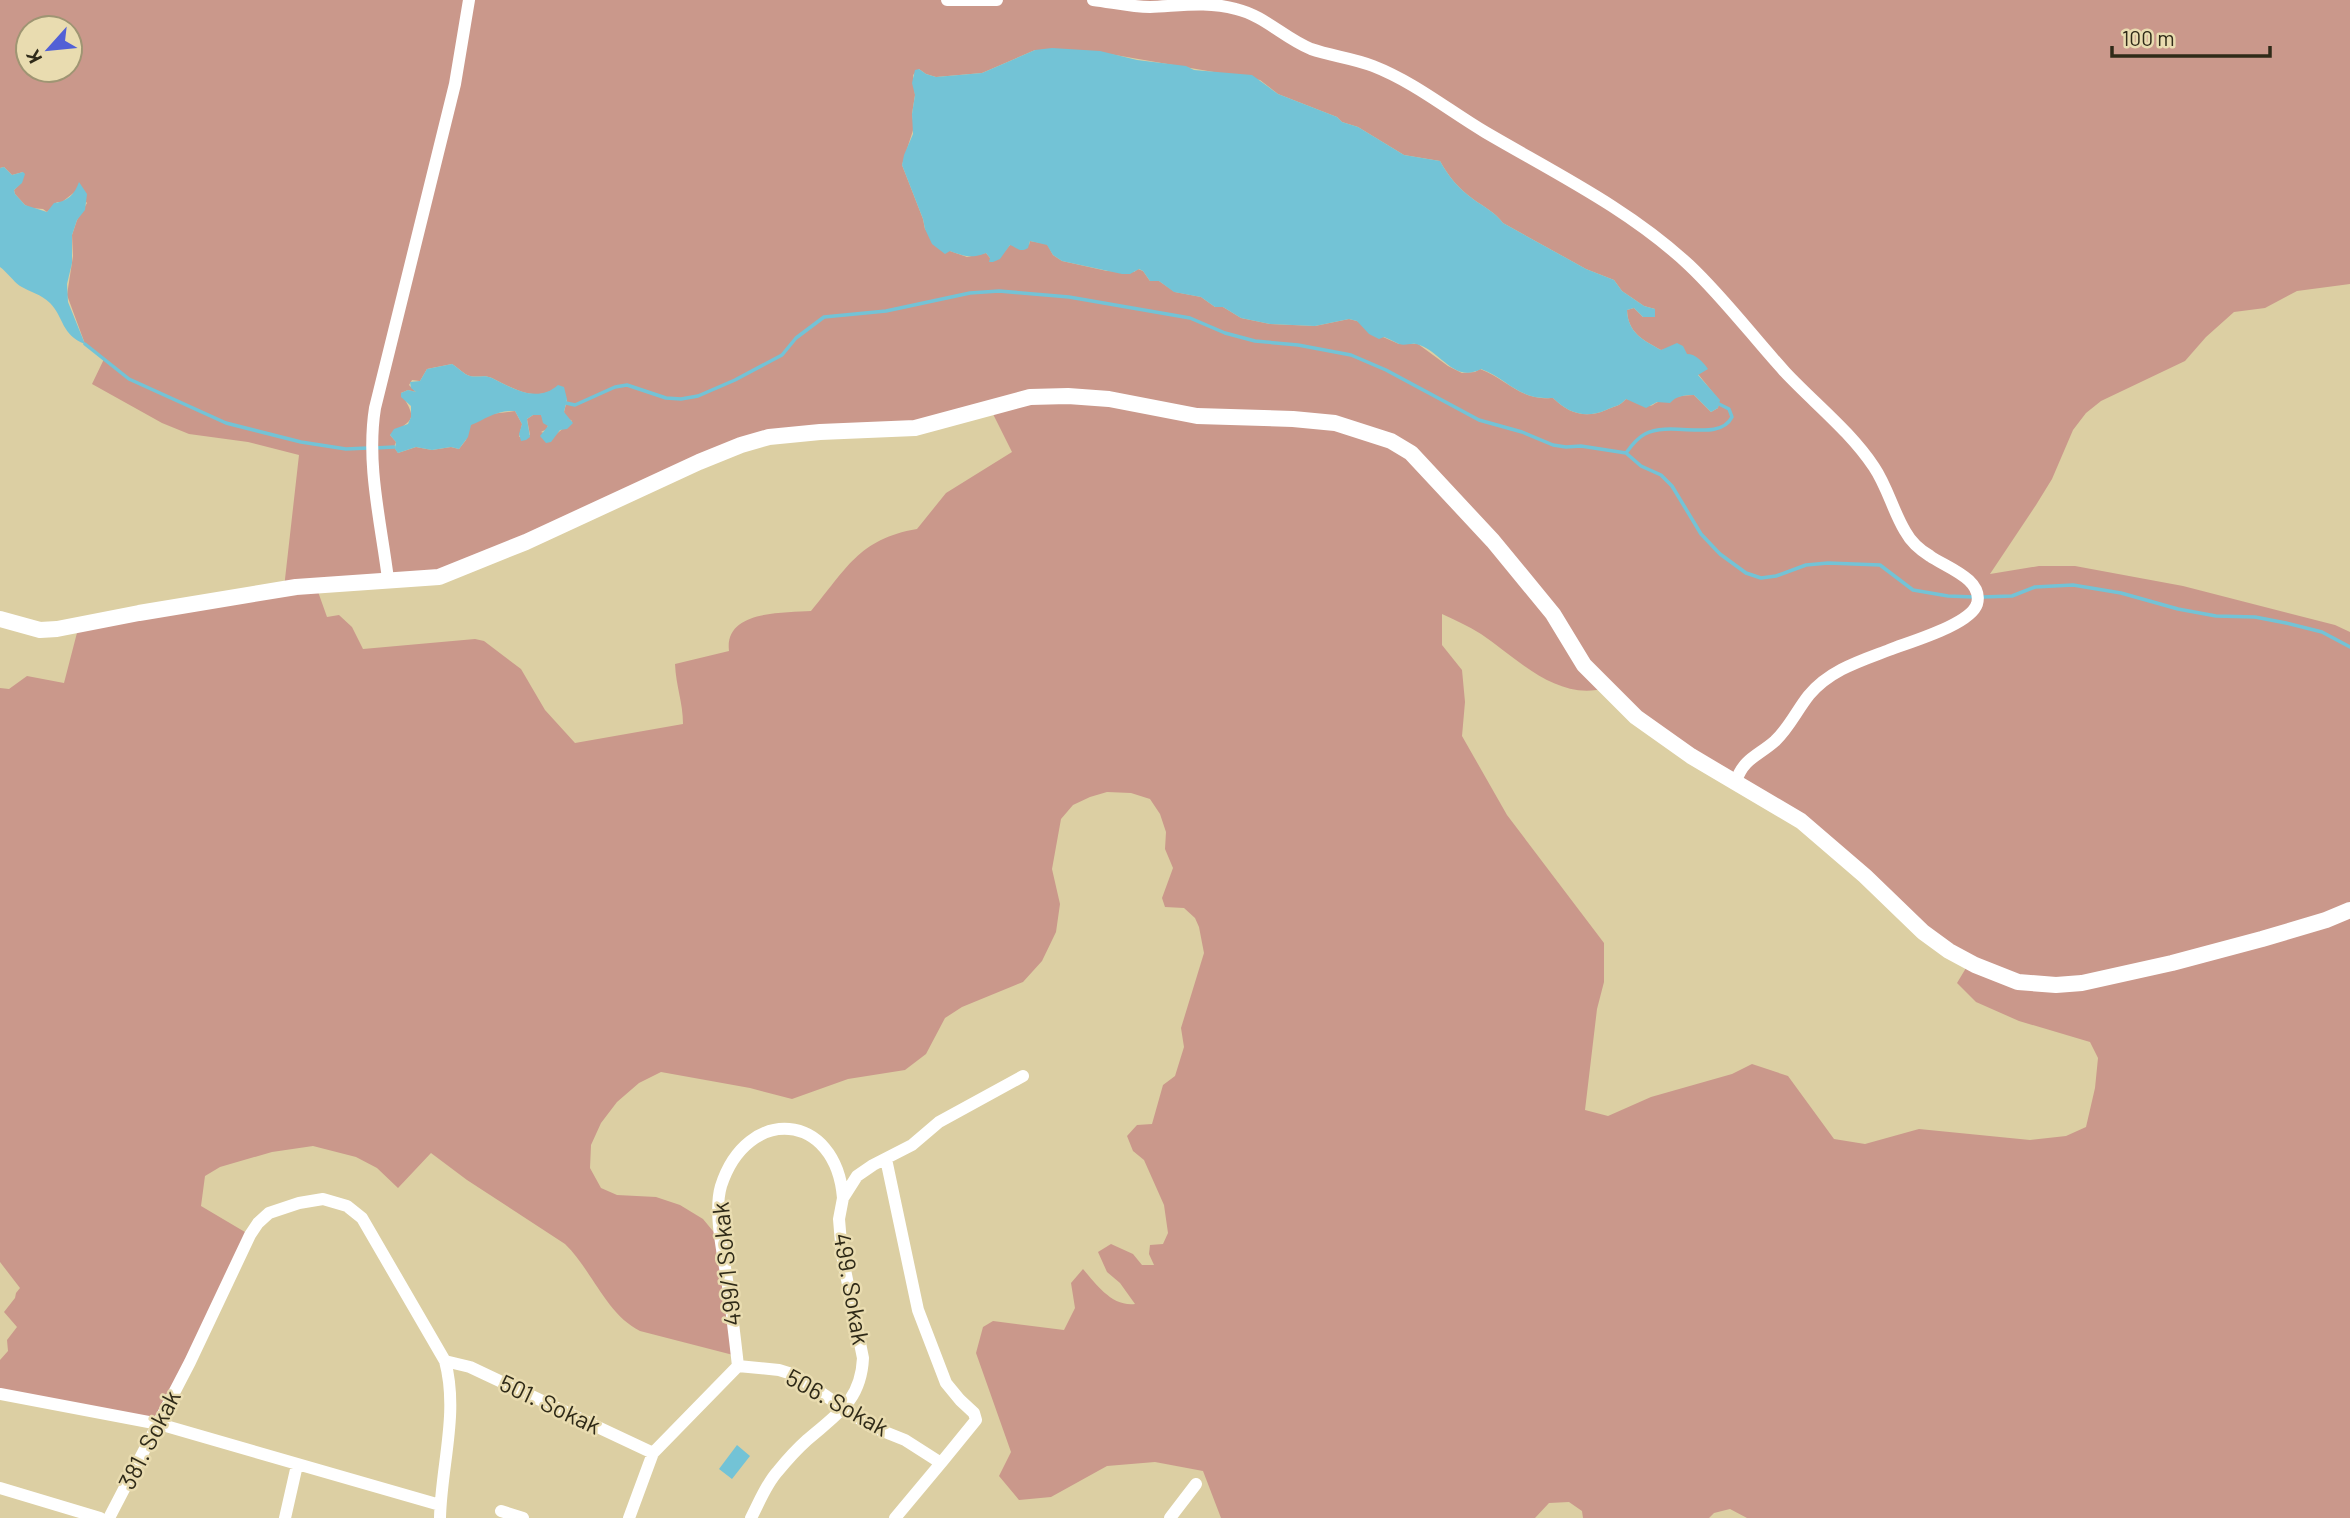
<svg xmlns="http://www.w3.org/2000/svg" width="2350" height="1518" font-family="Barlow,sans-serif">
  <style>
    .green { fill: #ca988b; fill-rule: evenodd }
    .water { fill: #73c3d6 }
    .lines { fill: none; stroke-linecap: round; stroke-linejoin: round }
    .stream { stroke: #73c3d6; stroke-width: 3.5 }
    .minor { stroke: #fff; stroke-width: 12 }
    .tertiary { stroke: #fff; stroke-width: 16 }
    .labels { text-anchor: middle; stroke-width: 5; stroke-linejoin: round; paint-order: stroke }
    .street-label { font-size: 24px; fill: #2f2a18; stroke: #e9dcb0 }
  </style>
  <rect width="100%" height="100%" fill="#dccfa3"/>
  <path class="green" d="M0 0H2350V284L2297 291 2265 308 2234 312 2206 337 2185 361 2101 401 2086 413 2073 430 2052 479 2036 505 1990 574 2039 566H2075L2183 586 2335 625 2350 632V1518H1747L1730 1509 1714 1513 1709 1518H1583L1582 1511 1569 1502 1549 1503 1535 1518H1221L1203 1471 1155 1462 1107 1466 1051 1497 1019 1500 999 1476 1011 1452 976 1353 983 1327 993 1321 1064 1330 1075 1308 1071 1283 1083 1269C1096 1284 1112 1307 1135 1304L1120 1283 1107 1272 1098 1252 1111 1244 1133 1254 1142 1265H1154L1149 1254 1150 1245 1163 1244 1168 1233 1164 1205 1144 1160 1133 1151 1127 1136 1137 1125 1152 1124 1163 1085 1175 1076 1184 1047 1181 1028 1204 953 1199 927 1195 918 1184 908 1165 907 1162 898 1173 868 1165 849 1166 832 1160 814 1150 799 1131 793 1107 792 1090 797 1073 805 1061 819 1052 869 1060 904 1056 932 1042 961 1023 982 962 1007 945 1018 926 1054 905 1070 848 1079 792 1099 750 1088 661 1072 639 1083 617 1102 601 1123 591 1145 590 1168 601 1188 617 1195 656 1197 680 1205 703 1219 722 1242 737 1356 640 1331C606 1314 592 1270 565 1244L467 1180 431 1153 398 1188 377 1168 356 1157 313 1146 272 1152 220 1167 205 1176 201 1206 250 1235 159 1424 0 1394V1360L8 1351 7 1340 17 1327 4 1312 15 1298 16 1293 20 1288 0 1262V688L9 689 27 676 64 683 79 625 284 588 299 455 248 442 189 434 162 423 92 384 104 359 85 344 67 295 73 256 72 235 77 220 87 203 76 191 62 202H57L47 212 43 209 31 208 25 205 15 194 14 190 20 184 23 172 12 175 4 167 0 168ZM28 28H70V70H28ZM1035 50 1092 51 1260 80 1278 94 1337 117 1342 122 1358 127 1404 155 1440 161C1448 176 1459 189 1473 199 1484 207 1495 212 1503 223L1586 269 1614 280 1622 291 1644 306 1655 309V317H1643L1634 308 1627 310C1628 333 1643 340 1661 350 1681 345 1691 358 1703 371L1698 374 1719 400 1718 408 1711 412 1694 395C1682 395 1669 398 1658 402 1651 405 1656 405 1648 406 1638 406 1634 400 1626 399 1619 407 1614 406 1606 410 1585 419 1568 413 1553 398 1518 400 1509 380 1480 369L1475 372 1462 373 1448 366 1418 344H1399L1383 337 1357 321 1349 319 1315 326 1270 324 1241 318 1223 307H1215L1201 297 1175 292 1159 281H1150L1143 271 1138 269 1134 272 1107 271 1062 261 1053 255 1047 244 1030 241 1029 245H1010L1004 252 990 258 986 253 967 257 950 251 925 229 923 219 902 165 914 127 912 114 915 95 913 75 919 69 926 74 936 77 982 73ZM452 364C457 367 465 375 470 376 478 378 484 374 492 378 512 388 537 404 558 386L567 400 564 412 566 417 572 421 554 436 541 432 547 429 548 425 544 423 541 414 533 415 527 419 530 435 519 437 522 424 515 411 491 414 470 425 466 440 459 449 451 447 432 450 416 447 398 453 394 447 396 442 390 435C415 418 417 420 401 393L408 390 416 392 409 385 412 380 420 381 427 369ZM989 406 1012 452 946 493 917 529C858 539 846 570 811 611 783 613 724 610 729 651L675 664C676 687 683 702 683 724L575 743 545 710 521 669 484 641 475 639 363 649 352 627 339 615 327 617 316 586 470 566 769 437 955 418ZM1442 614C1455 620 1468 626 1481 634 1518 659 1557 702 1606 688L1865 876 1969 963 1957 983 1976 1002 2019 1021 2090 1042 2098 1058 2095 1088 2086 1127 2066 1136 2030 1140 1919 1129 1865 1144 1834 1139 1788 1076 1752 1064 1732 1074 1651 1097 1608 1116 1585 1110 1597 1009 1604 982V943L1507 815 1462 736 1465 702 1462 670 1442 645Z"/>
  <path class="water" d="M1052 48 1100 51 1137 60 1186 66 1194 70 1252 75 1278 94 1337 117 1342 122 1358 127 1404 155 1440 161C1448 176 1459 189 1473 199 1484 207 1495 212 1503 223L1586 269 1614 280 1622 291 1644 306 1655 309V317H1643L1634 308 1627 310C1628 333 1643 340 1661 350L1677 343 1683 346 1687 354C1696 354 1703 362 1708 369L1698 375 1720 400 1718 408 1711 412 1694 395C1684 395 1676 396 1670 403L1657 402 1646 408 1626 399C1619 407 1614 406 1606 410 1585 419 1568 413 1553 398 1517 400 1510 380 1481 369 1453 384 1440 349 1416 344 1410 343 1405 346 1399 344 1394 342 1390 339 1384 337L1379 339 1369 334 1357 321 1349 319 1315 326 1270 324 1241 318 1223 307H1215L1201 297 1174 292 1159 281H1150L1143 271 1139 269 1130 274H1122L1062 261 1053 255 1047 245 1030 241 1028 248C1019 253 1018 248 1010 245L1000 259 993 262H989L990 258 986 253C972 259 963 256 950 251L945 254 932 244 925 229 923 219 902 165 904 155 913 134 912 114 915 95 912 83 915 70 919 69 926 74 936 77 982 73 1035 50Z
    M4 167 12 175 23 172 25 174 22 183 14 190 15 194 25 205 47 212 54 203C67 202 75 194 79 182L87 194 85 210 77 220 72 235V263L67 284 68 302 85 344C61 335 64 317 50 303 41 294 30 292 20 286 13 281 7 272 0 267V168Z
    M452 364C457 367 465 375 470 376 478 378 484 374 492 378 512 388 537 404 558 385L564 387 567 399 564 412 573 423 567 429 560 430 551 442 546 443 540 436 548 426 543 423 541 415H533L527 419 530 437 526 440 521 441 519 434 522 424 515 411C496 410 486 419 471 425L468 437 459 449 451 447 432 450 416 447 398 453 395 449 396 442 390 435 394 429 408 424 411 417V406L401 397V393L408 390 416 392 411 388 410 382 420 381 427 369Z
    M737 1445 750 1456 732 1479 719 1469Z"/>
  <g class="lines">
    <path class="stream" d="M85 344 129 379 226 423 301 442 346 449 368 448
      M566 403 575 405 615 387 627 385 666 398 681 399 698 396 735 380 782 355 796 338 824 317 886 311 970 293 999 291 1069 297 1190 318 1225 333 1255 341 1298 345 1351 355 1386 370 1479 420 1522 432 1553 445 1566 447 1581 446 1626 453 1641 466 1661 475 1672 486 1701 534 1720 554 1746 573 1761 578 1776 576 1806 565 1828 563 1880 565 1913 590 1948 596 1974 597
      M375 448 394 447
      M1626 453C1631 446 1637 438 1645 434 1672 420 1719 443 1732 417L1729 409 1717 403
      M1982 597 2012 596 2035 587 2073 585 2121 593 2178 609 2216 616 2255 617 2286 623 2322 632 2350 647"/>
    <path class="minor" d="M947 0H997
      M1093 0C1111 2 1131 7 1150 7 1179 6 1207 1 1236 9 1265 16 1284 38 1311 49 1331 56 1353 58 1373 66 1414 82 1448 110 1485 132 1555 173 1629 209 1689 265 1724 298 1753 337 1785 372 1814 403 1850 431 1874 467 1887 486 1893 511 1905 531 1911 542 1920 550 1930 556 1945 567 1984 579 1977 604 1970 625 1909 642 1889 650 1860 661 1830 670 1809 695 1797 710 1789 728 1775 741 1758 756 1744 758 1736 781
      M388 579C381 523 366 464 375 408L455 84 469 0
      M886 1159 918 1310 946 1383 960 1400 974 1413 976 1420 941 1463
      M445 1361 470 1367 653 1453
      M738 1366C735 1339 732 1313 728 1286 724 1258 713 1213 721 1186 747 1105 836 1111 843 1198
      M738 1366 779 1370 795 1375 870 1426 905 1440 941 1463 895 1518
      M0 1394 159 1424 440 1505
      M0 1488 100 1518
      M501 1511 523 1518
      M109 1518 190 1362 250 1235 258 1223 269 1213 299 1203 323 1199 347 1206 362 1218 445 1361C459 1413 441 1466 440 1518
      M285 1518 297 1465
      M629 1518 653 1453 738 1366
      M751 1518C759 1503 766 1484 778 1471 787 1460 797 1449 807 1440 837 1414 861 1401 863 1358L842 1255 839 1219 843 1198 857 1176 873 1165 912 1145 939 1122 1023 1076
      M1170 1518 1196 1484"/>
    <path class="tertiary" d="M0 619 40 630 57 629 139 613 296 587 439 577 526 542 699 462 741 445 769 437 820 432 915 428 1030 397 1068 396 1109 399 1197 416 1293 419 1335 423 1391 441 1411 453 1493 541 1553 614 1584 665 1636 717 1691 756 1801 821 1865 876 1923 932 1949 951 1975 965 2018 982 2056 985 2082 983 2172 963 2262 939 2326 920 2350 910"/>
  </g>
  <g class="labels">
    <g class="street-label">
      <text transform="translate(727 1264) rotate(-96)" y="8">499/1 Sokak</text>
      <text transform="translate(851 1289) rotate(80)" y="8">499. Sokak</text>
      <text transform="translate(837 1403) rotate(29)" y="8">506. Sokak</text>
      <text transform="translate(550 1405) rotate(25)" y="8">501. Sokak</text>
      <text transform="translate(150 1440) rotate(-63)" y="8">381. Sokak</text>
    </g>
  </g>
  <g transform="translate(49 49) rotate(243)"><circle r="33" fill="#e9dcb0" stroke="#9f9573" stroke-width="2"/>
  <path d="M0-5L12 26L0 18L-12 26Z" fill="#5260d6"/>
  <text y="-10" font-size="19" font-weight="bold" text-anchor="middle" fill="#2f2a18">K</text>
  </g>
  <path d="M2112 46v10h158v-10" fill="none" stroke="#2f2a18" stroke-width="3.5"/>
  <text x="2122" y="46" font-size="21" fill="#2f2a18" stroke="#e9dcb0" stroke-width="5" paint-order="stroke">100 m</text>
</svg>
